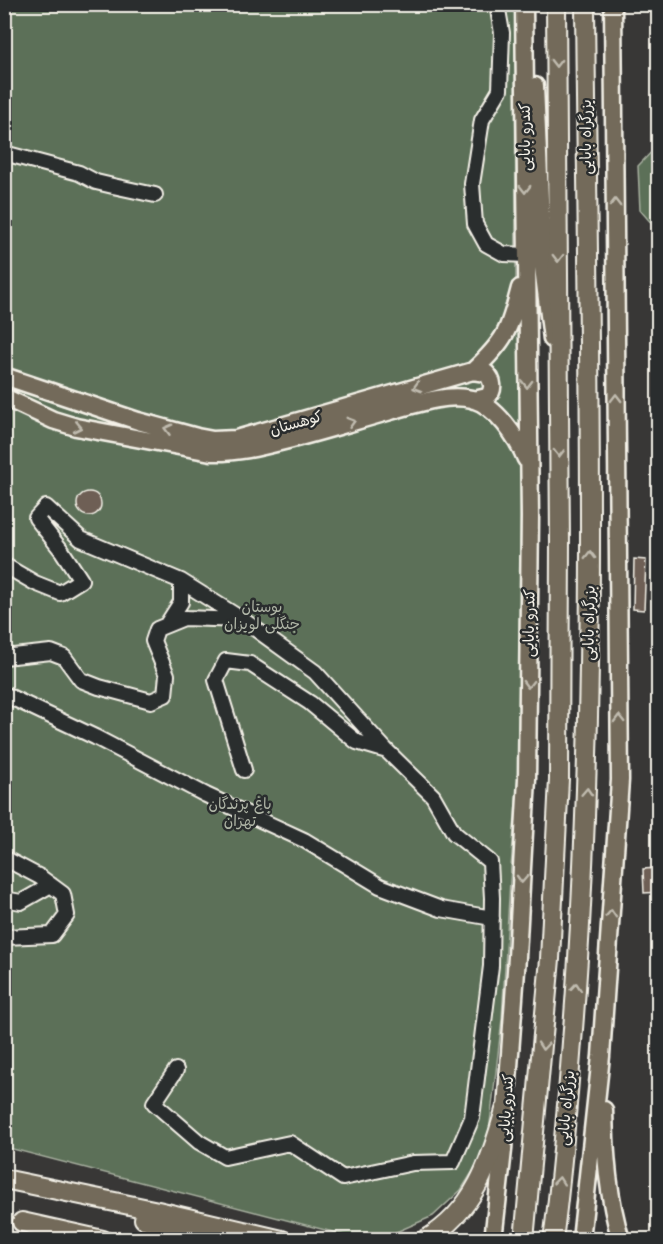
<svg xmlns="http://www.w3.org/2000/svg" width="663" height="1244" font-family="'Shantell Sans','Playpen Sans Arabic',sans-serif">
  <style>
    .green { fill: #5c6f58; stroke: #a8b0a0; stroke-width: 1.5 }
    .building { fill: #6e5f55; stroke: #f4f1e8; stroke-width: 1.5 }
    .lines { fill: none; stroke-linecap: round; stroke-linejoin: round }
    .minor-casing { stroke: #f4f1e8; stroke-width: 18 }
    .major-casing { stroke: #f4f1e8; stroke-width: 21 }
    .highway-casing { stroke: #f4f1e8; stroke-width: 22 }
    .minor { stroke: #2a2d2e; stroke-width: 14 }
    .major { stroke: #736b5a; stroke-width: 16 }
    .highway { stroke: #736b5a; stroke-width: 18 }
    .oneway { stroke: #c0bbaf }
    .labels { text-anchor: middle; stroke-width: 5; stroke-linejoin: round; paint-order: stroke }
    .street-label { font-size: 15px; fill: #f4f1e8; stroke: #2a2d2e }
    .park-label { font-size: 15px; fill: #b0b6a7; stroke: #2a2d2e }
  </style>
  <rect width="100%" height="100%" fill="#383736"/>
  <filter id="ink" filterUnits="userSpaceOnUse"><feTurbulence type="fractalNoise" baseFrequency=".0167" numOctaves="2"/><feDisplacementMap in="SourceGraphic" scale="12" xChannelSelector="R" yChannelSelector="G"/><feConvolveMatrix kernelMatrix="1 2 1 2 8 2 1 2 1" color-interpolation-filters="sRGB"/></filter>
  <g filter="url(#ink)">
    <path class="green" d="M4 5H515L516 282 522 293 518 778 510 880 502 1019 487 1149 461 1190 433 1216 394 1233 352 1237 5 1147Z
      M658 145V291H656L653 225 640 210 638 166Z"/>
    <path class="building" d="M77 504a12 12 0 1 1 24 0a12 12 0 1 1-24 0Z
      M634 559 646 560 644 610 633 609Z
      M658 868V892L644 893 643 869Z"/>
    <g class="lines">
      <defs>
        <path id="minor" d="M497 4 502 33 500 90 482 120 472 184 475 224 486 244 504 254 526 255
          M4 153 79 173 96 182 113 186 155 195
          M4 565 35 583 60 593 81 580 62 551 36 518 46 507 81 539 181 581 243 620 315 672 386 750 433 796 454 833 490 862 492 898 491 966 472 1118 453 1162 413 1163 343 1178 290 1143 225 1157 199 1142 154 1103 176 1070
          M167 624 181 602V581
          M4 657 51 652 64 657 81 680 99 687 151 701 165 695 167 675 153 641 157 629 184 618 241 620
          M4 694 95 737 206 795 304 840 380 886 441 909 492 918
          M244 770 216 680 226 661 250 664 310 703 357 742 384 750
          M4 858 40 877 63 894 67 915 52 935 4 937
          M4 899 21 902 51 885"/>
        <path id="major" d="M535 86 543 267 552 339
          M473 371 486 373C493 380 495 390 487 397L474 400
          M4 376 138 421 197 437 213 440 236 439 473 371C506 340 509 331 520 288
          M4 397 53 420 76 427 211 452C236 453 260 447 284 441 320 432 355 421 391 411 416 404 446 393 472 399 496 406 517 437 526 459
          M604 1110C605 1153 608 1198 621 1240
          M493 1240 503 1150 517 957 527 779 530 517 524 4
          M581 1240 601 1056 620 780 613 4"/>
        <path id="highway" d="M4 1179 158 1211 282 1240
          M144 1219 217 1240
          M22 1222 103 1240
          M425 1240C474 1212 491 1161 505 1110
          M524 1240 550 959 559 779 560 543 556 4
          M553 1240C562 1174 567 1108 572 1042 600 697 588 350 585 4"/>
      </defs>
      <use href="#minor" class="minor-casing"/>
      <use href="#major" class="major-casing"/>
      <use href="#highway" class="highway-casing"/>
      <use href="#minor" class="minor"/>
      <use href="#major" class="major"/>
      <use href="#highway" class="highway"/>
    </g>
    <defs><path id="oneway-chevron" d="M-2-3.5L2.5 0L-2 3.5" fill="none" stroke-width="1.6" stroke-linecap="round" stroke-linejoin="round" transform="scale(1.5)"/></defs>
    <g class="oneway">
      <use href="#oneway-chevron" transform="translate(556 63) rotate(90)"/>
      <use href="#oneway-chevron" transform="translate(525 189) rotate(90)"/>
      <use href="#oneway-chevron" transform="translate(615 203) rotate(-90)"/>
      <use href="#oneway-chevron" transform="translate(558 258) rotate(90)"/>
      <use href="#oneway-chevron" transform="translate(527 384) rotate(89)"/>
      <use href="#oneway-chevron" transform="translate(417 387) rotate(164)"/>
      <use href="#oneway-chevron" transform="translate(616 398) rotate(-90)"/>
      <use href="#oneway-chevron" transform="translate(351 422) rotate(-16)"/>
      <use href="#oneway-chevron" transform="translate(78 427) rotate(12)"/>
      <use href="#oneway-chevron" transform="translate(168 429) rotate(-165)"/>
      <use href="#oneway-chevron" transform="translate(559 453) rotate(90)"/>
      <use href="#oneway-chevron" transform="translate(590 555) rotate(-89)"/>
      <use href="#oneway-chevron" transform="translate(528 684) rotate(91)"/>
      <use href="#oneway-chevron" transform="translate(619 719) rotate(-91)"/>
      <use href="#oneway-chevron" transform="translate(587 792) rotate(-87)"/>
      <use href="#oneway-chevron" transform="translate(522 879) rotate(93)"/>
      <use href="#oneway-chevron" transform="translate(611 914) rotate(-86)"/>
      <use href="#oneway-chevron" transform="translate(576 987) rotate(-85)"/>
      <use href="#oneway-chevron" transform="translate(543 1046) rotate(95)"/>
      <use href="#oneway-chevron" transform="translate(559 1181) rotate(-84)"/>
    </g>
  </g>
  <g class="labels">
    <g class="street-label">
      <text transform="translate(525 137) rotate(-90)" y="5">کندرو بابایی</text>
      <text transform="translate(586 137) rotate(-90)" y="5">بزرگراه بابایی</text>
      <text transform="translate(296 423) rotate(-16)" y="5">کوهستان</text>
      <text transform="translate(529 623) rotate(-89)" y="5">کندرو بابایی</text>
      <text transform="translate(589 623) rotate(-89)" y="5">بزرگراه بابایی</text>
      <text transform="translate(506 1108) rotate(-86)" y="5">کندرو بابایی</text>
      <text transform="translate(566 1108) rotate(-85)" y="5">بزرگراه بابایی</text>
    </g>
    <g class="park-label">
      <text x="262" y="612">بوستان<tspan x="262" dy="17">جنگلی لویزان</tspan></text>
      <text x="240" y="809">باغ پرندگان<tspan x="240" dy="17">تهران</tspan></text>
    </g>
  </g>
  <rect width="663" height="1244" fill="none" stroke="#2a2d2e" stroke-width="24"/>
  <rect x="12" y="12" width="639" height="1220" fill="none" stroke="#f4f1e8" stroke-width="2" filter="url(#ink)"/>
</svg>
